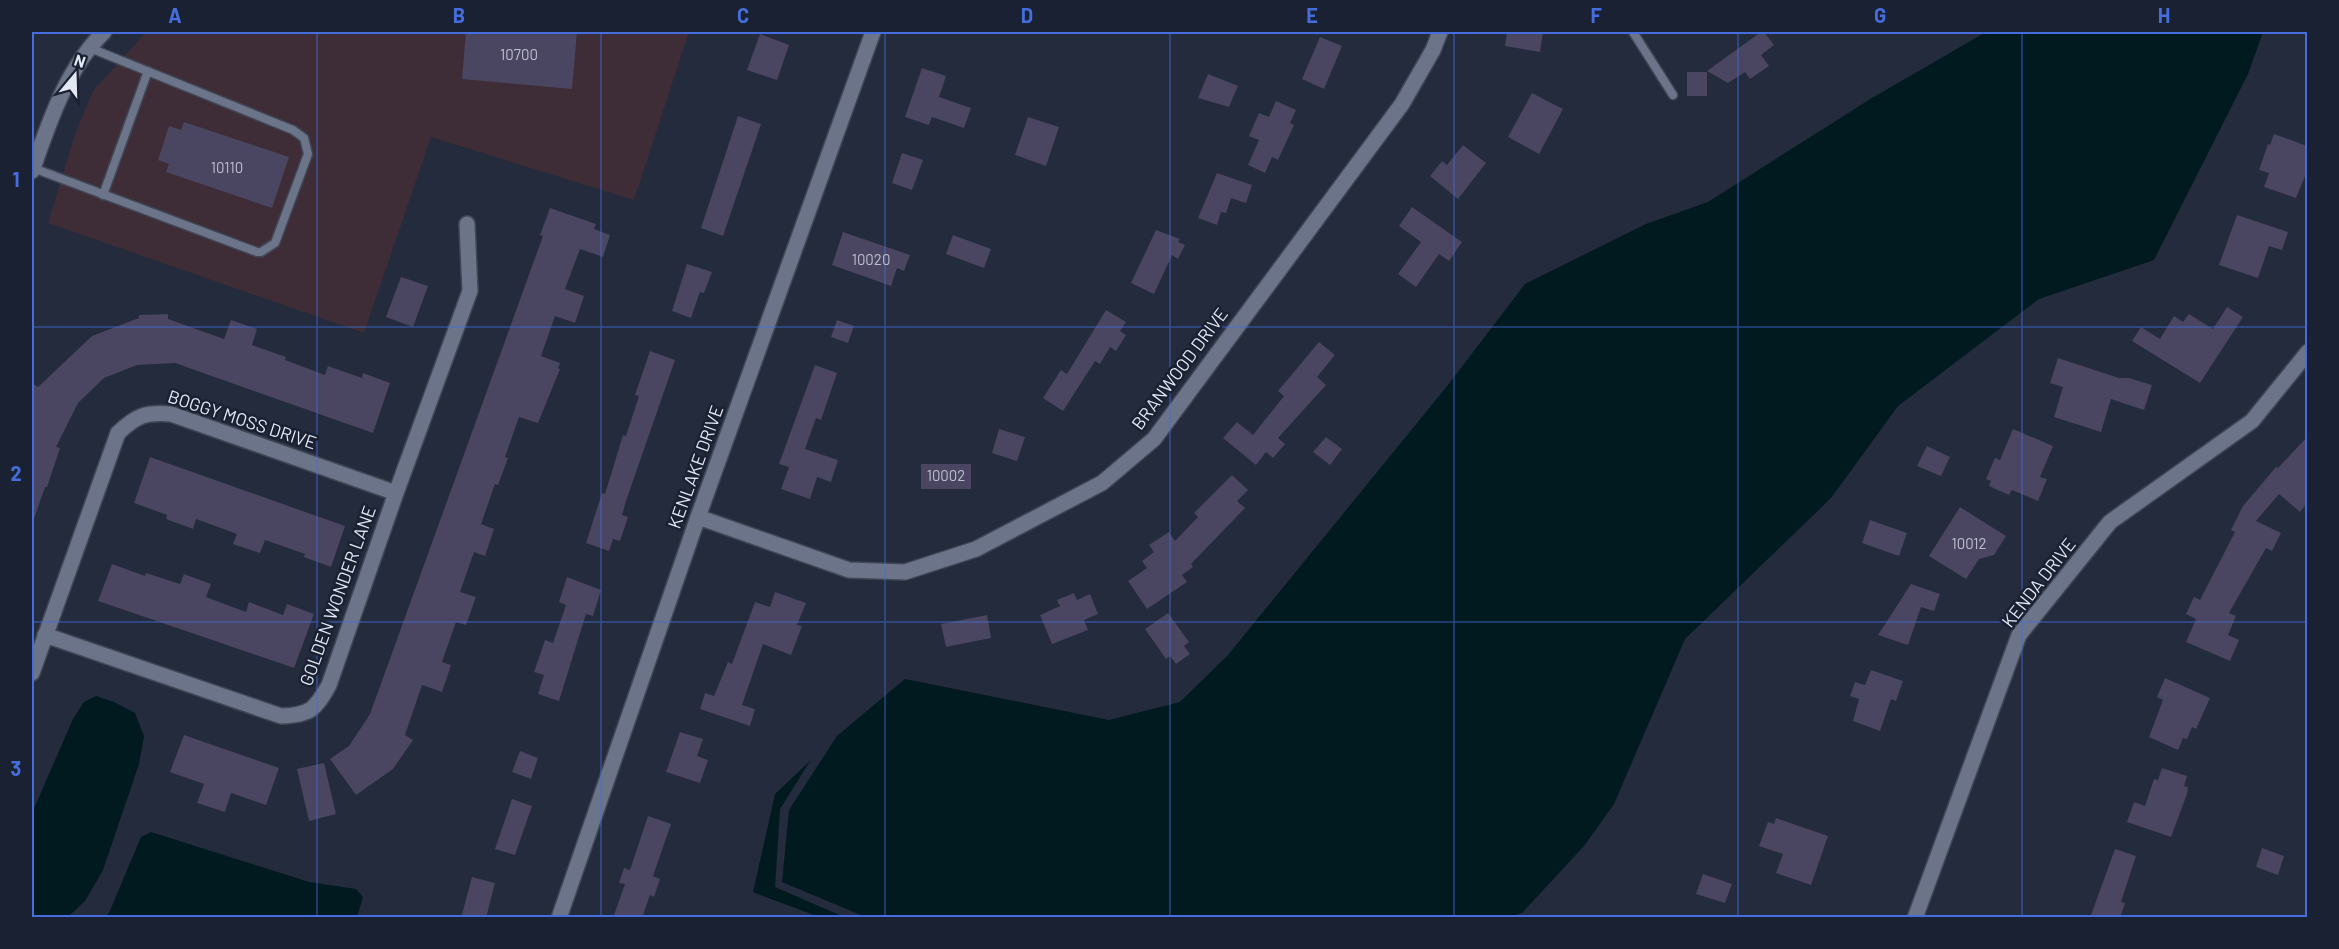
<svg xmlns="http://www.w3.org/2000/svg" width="2339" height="949" font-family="Barlow,sans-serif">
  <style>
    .commercial { fill: #3e2d36 }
    .water { fill: #001a1f }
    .building { fill: #4a4560 }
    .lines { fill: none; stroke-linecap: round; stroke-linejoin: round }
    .service-casing { stroke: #404654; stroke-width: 11 }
    .minor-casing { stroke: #404654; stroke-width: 18 }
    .service { stroke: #6b7488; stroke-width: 8 }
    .minor { stroke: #6b7488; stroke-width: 15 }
    .grid { fill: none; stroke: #456dde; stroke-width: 1.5; stroke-opacity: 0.55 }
    .labels { text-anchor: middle; stroke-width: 5; stroke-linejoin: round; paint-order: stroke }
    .number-label { font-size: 15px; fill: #bdbfcf }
    .street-label { font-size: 18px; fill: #e3e8f4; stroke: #1a2132 }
    .neatline { fill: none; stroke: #456dde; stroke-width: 2 }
    .grid-label { font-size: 20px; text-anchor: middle; font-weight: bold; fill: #456dde }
  </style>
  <rect width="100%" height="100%" fill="#232b3c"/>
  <path class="commercial" d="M146 32H689L634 200 431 137 364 333 48 223 75 134 93 91Z"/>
  <path class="water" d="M1986 32H2263L2248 74 2154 260 2039 299 1898 406 1831 498 1685 639 1614 804 1584 846 1522 913 1506 918H868L782 882 789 810 837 736 905 679 1109 720 1180 702 1228 655 1448 385 1525 284 1646 224 1708 202 1872 98Z
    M96 696 114 702 135 713 144 736 139 764 103 870 85 901 68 917H32V813L73 719 84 702Z
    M810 761 780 809 775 887 844 917H819L753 892 775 794Z
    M151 832 309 882 356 889 363 897 357 917H105L109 913 141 837Z"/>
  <path class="building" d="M466 32H577L572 89 462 79Z
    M1507 32H1543L1540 52 1505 46Z
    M1761 32H1764L1774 45 1761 55 1769 66 1750 79 1745 72 1728 83 1707 71Z
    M760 34 789 45 777 80 747 70Z
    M1320 37 1342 46 1324 89 1302 79Z
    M922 68 946 76 939 97 971 108 964 128 932 117 929 125 905 117Z
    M1687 72H1707V96H1687Z
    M1208 74 1238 86 1229 107 1198 98Z
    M1532 93 1563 109 1539 154 1508 137Z
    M1276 101 1296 110 1290 123 1294 125 1278 160 1272 157 1265 173 1248 165 1259 140 1249 136 1259 113 1269 117Z
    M738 116 761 124 723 236 701 228Z
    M1028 117 1059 127 1046 166 1015 155Z
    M184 122 289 157 272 208 166 172 169 164 158 160 169 126 181 130Z
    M2274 134 2307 146V171L2296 198 2264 187 2269 173 2259 170 2268 144 2270 145Z
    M1463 145 1486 163 1458 199 1430 176 1442 161 1447 165Z
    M902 153 923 160 912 190 892 183Z
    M1217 173 1252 185 1246 203 1231 198 1226 213 1221 212 1217 225 1198 218Z
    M1412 207 1462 242 1449 261 1439 254 1416 287 1398 274 1421 242 1399 226Z
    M550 208 596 224 594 229 610 235 603 257 580 249 565 289 584 296 575 323 555 316 541 356 560 363 558 368 560 369 538 423 519 417 505 457 508 458 498 485 495 484 481 524 494 529 485 556 474 552 460 592 476 597 466 625 456 622 442 662 451 665 442 692 422 685 405 735 413 740 393 769 356 795 330 759 349 746 370 714 543 236 540 235Z
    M2237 215 2288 232 2282 250 2269 246 2258 278 2219 265Z
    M1156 230 1180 239 1178 242 1185 245 1178 259 1172 255 1154 294 1131 283Z
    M843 232 910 255 904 271 897 268 891 286 832 265Z
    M953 235 991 249 984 268 946 254Z
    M687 264 712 272 704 293 700 292 691 318 672 311Z
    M401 277 428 286 413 327 386 317Z
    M2227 307 2243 317 2200 383 2132 341 2141 327 2160 339 2174 316 2183 322 2189 314 2213 329Z
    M1106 310 1126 322 1120 331 1126 335 1116 351 1110 347 1100 364 1095 361 1063 411 1043 398 1061 370 1067 374Z
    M168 314V319L224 339 231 320 257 329 252 345 286 357 285 360 325 375 328 366 362 378 363 373 390 383 373 433 175 363 137 365 104 378 78 403 56 447 60 448 47 487H45L34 519H32V383L38 387 92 336 139 318V315Z
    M837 320 854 326 848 343 831 337Z
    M1319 342 1335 355 1317 377 1326 385 1278 438 1285 444 1273 458 1266 452 1256 465 1223 438 1237 422 1253 435 1284 396 1278 391Z
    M650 351 675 360 626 501 622 515 628 517 620 541 613 539 609 551 586 543 602 493 605 494 623 435 626 436 639 396 635 395Z
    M2058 358 2119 378H2129L2152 385 2144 410 2111 399 2101 432 2054 417 2063 387 2050 383Z
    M815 365 837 373 821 420 816 418 805 449 838 460 831 482 817 477 810 499 781 489 789 467 779 464Z
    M999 429 1025 437 1017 461 992 453Z
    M2013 429 2053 446 2040 477 2047 479 2038 501 2012 490 2009 495 1989 486 1991 481 1986 479 1995 458 2000 460Z
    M1326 437 1342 449 1330 465 1313 452Z
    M2307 437V503L2300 512 2279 494 2256 521 2281 533 2272 551 2266 548 2229 613 2236 616 2228 635 2239 640 2230 661 2186 642 2196 619 2186 614 2194 597 2200 600 2235 532 2231 530 2243 506 2276 467 2278 468Z
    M1927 446 1950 457 1941 476 1917 466Z
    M150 457 345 526 331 567 304 557 305 554 265 540 260 553 233 544 237 534 196 519 193 529 166 519 167 515 134 503Z
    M921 464H971V489H921Z
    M1232 475 1248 490 1237 501 1245 508 1191 564 1193 567 1182 575 1187 582 1147 609 1128 581 1147 568 1142 561 1154 552 1149 545 1169 532 1175 541 1198 517 1194 513Z
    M1960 507 2006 536 1994 555 1979 559 1966 579 1929 556Z
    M1870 520 1907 533 1899 556 1862 543Z
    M112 564 145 576 146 573 180 584 184 574 211 584 206 597 246 612 249 602 283 615 287 604 314 614 294 668 98 601Z
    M567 577 601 590 593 616 586 614 559 701 538 694 544 675 534 672 545 640 553 643 566 605 559 602Z
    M1911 584 1940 594 1934 611 1921 607 1908 645 1878 635Z
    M775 592 806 603 797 625 802 626 791 655 763 644 742 705 755 709 750 726 700 709 705 693 714 696 728 662 732 664 755 602 770 607Z
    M1074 593 1077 600 1090 594 1098 614 1084 620 1088 630 1052 644 1040 615 1060 606 1057 600Z
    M1168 613 1189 642 1184 646 1190 654 1176 664 1170 656 1166 659 1145 629Z
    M987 615 991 638 946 647 941 624Z
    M1871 670 1903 681 1896 701 1891 699 1880 731 1853 721 1859 699 1850 696 1855 682 1865 685Z
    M2165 678 2210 698 2196 729 2192 727 2187 739 2183 738 2178 750 2149 737 2163 700 2157 697Z
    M680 732 703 739 697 756 708 760 700 783 666 772Z
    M184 735 279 768 266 805 231 793 225 812 197 803 204 784 170 772Z
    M520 751 538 758 531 779 512 772Z
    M324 763 336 814 309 821 297 769Z
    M2162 768 2187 776 2184 786 2188 787 2187 794 2171 837 2127 822 2134 802 2145 806 2154 779 2158 780Z
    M512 799 532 806 515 855 495 849Z
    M648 816 671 824 653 876 660 879 654 897 650 895 642 918H613L625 884 619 883 624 868 630 870Z
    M1776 818 1828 836 1811 885 1776 873 1783 854 1759 846 1768 822 1774 824Z
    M2262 848 2284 856 2278 875 2256 867Z
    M2115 849 2136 856 2121 902 2125 903 2120 918H2090Z
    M1703 874 1732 884 1725 903 1696 894Z
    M472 877 495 883 486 918H461Z"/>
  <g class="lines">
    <defs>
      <path id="service" d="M1633 32 1673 95
        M33 168 257 252H261L275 243 308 154 304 138 293 130 90 48
        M103 195 148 71"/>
      <path id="minor" d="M32 171C49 123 66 69 104 32
        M698 517 849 570 905 572 976 549 1102 483 1154 439 1402 104 1433 50 1440 32
        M45 635 281 716C310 715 315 710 329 685L396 493 470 291 467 224
        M32 673 118 433C137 415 146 412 171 414L396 493
        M559 918 698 517 873 32
        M1915 918 2019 635 2110 522 2252 421 2308 352"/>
    </defs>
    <use href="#service" class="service-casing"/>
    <use href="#minor" class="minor-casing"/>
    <use href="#service" class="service"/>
    <use href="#minor" class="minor"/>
  </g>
  <path class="grid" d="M317 32V918M601 32V918M885 32V918M1170 32V918M1454 32V918M1738 32V918M2022 32V918M32 327H2308M32 622H2308"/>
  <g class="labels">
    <g class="number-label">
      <text x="519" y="60">10700</text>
      <text x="227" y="173">10110</text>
      <text x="871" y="265">10020</text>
      <text x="946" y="481">10002</text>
      <text x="1969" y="549">10012</text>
    </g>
    <g class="street-label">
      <text transform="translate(1180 369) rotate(-53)" y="6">BRANWOOD DRIVE</text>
      <text transform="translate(242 420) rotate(18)" y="6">BOGGY MOSS DRIVE</text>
      <text transform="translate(696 467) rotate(-70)" y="6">KENLAKE DRIVE</text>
      <text transform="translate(2039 583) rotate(-52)" y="6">KENDA DRIVE</text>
      <text transform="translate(338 596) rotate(-70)" y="6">GOLDEN WONDER LANE</text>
    </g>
  </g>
  <rect width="2339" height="949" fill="none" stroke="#1a2132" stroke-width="66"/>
  <g transform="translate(75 75) rotate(19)" stroke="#1a2132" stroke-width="4.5" paint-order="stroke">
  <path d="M0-4.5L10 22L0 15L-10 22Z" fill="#e3e8f4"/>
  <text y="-9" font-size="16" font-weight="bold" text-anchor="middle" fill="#e3e8f4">N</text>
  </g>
  <rect x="33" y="33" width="2273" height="883" class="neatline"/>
  <g class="grid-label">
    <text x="175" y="23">A</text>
    <text x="459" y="23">B</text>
    <text x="743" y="23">C</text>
    <text x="1027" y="23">D</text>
    <text x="1312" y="23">E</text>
    <text x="1596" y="23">F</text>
    <text x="1880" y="23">G</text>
    <text x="2164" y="23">H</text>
    <text x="16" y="187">1</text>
    <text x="16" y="481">2</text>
    <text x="16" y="776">3</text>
  </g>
</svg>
